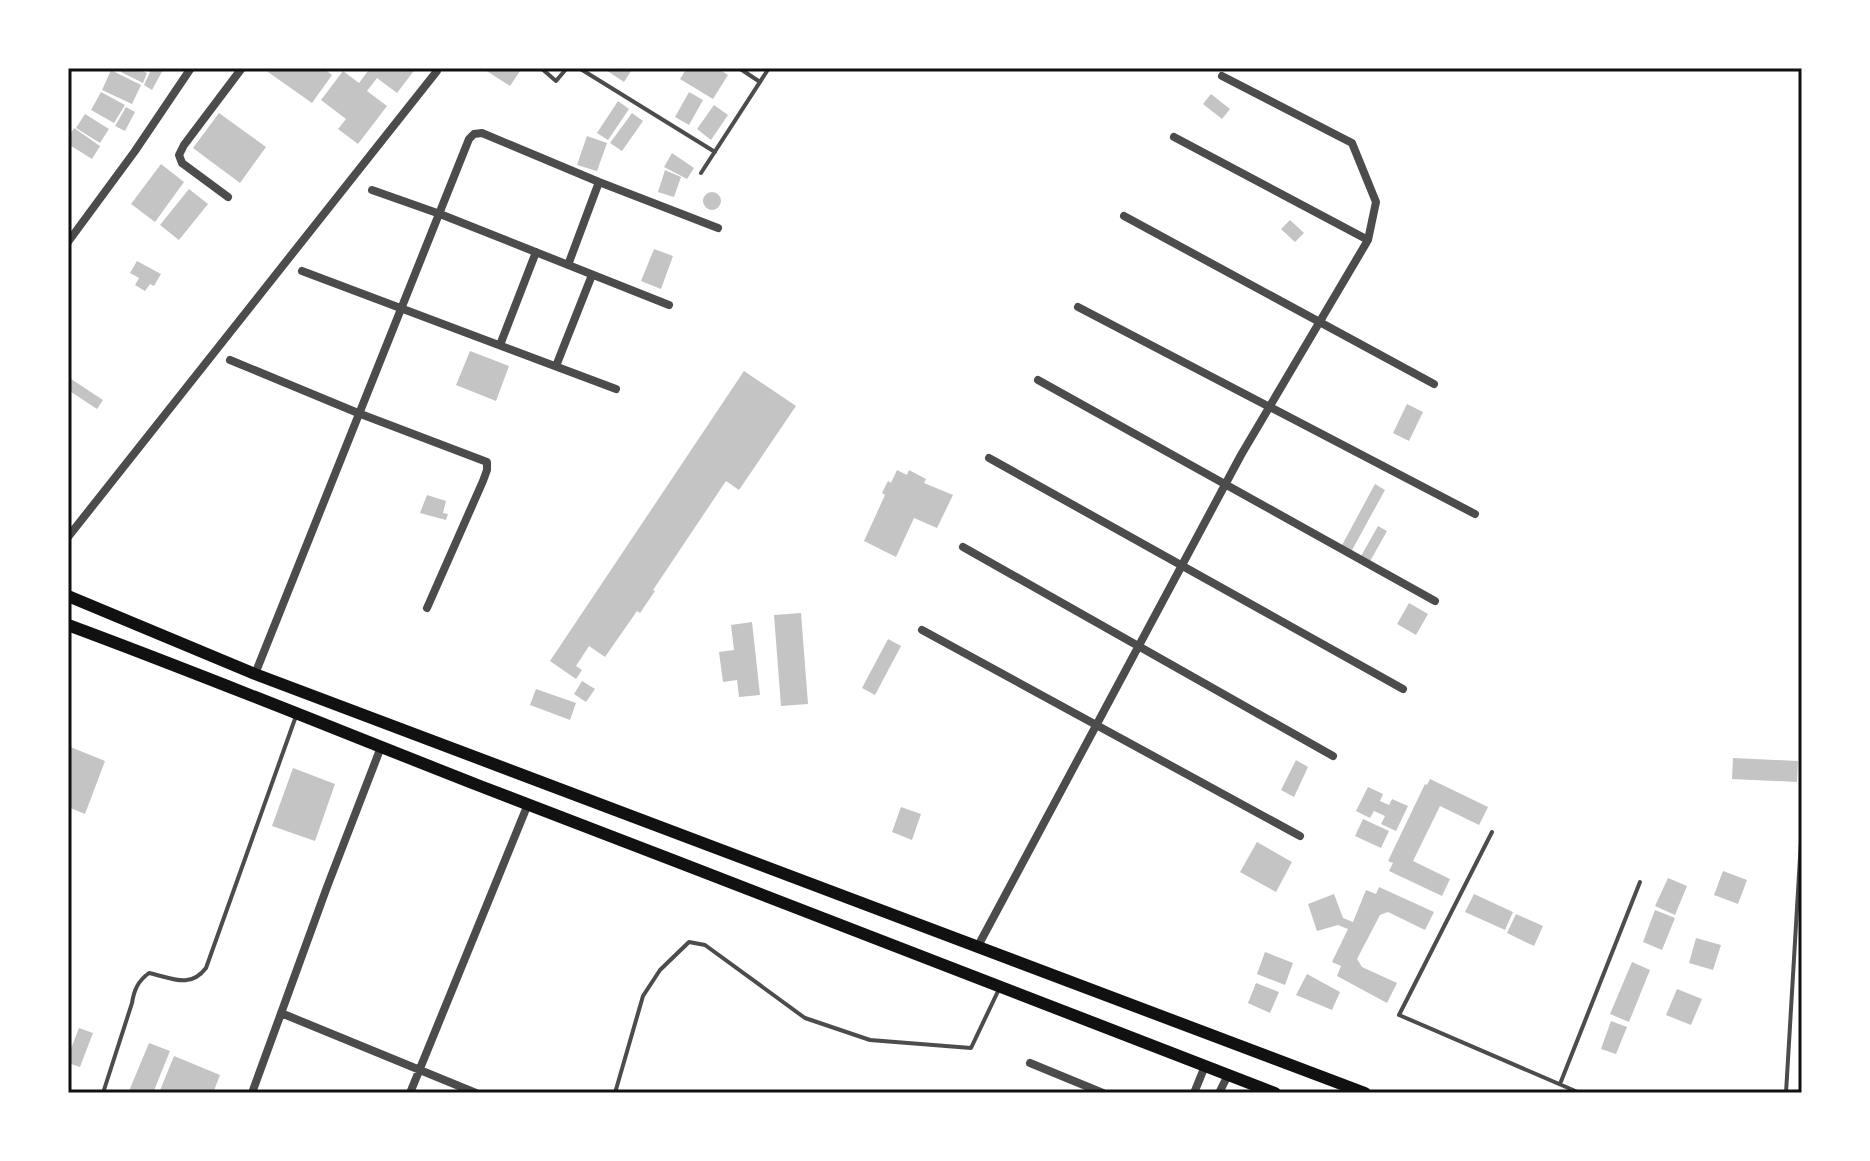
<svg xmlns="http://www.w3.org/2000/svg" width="1870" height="1161" font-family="Mulish,sans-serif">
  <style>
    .building { fill: #c4c4c4 }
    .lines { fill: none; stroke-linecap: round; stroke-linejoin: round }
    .service { stroke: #4c4c4c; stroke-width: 4 }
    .minor { stroke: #4c4c4c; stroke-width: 8 }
    .primary { stroke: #111; stroke-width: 12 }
    .neatline { fill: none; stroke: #111; stroke-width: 3 }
  </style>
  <rect width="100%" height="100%" fill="#fff"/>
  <path class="building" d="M123 68H136L147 73 143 83 121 72Z
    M141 68H164L152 90 144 85 150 72Z
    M271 68H323L332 75 312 103 268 72Z
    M364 68H416L397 93 377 78 367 91 387 106 358 144 338 129 346 119 321 100 343 71 359 83 368 71Z
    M482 68H522L510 86Z
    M603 68H633L624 82Z
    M687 68H717L728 75 713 99 680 79Z
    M111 70 141 85 132 104 102 90Z
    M101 92 125 105 114 123 91 110Z
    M689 92 703 100 689 125 675 117Z
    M1211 94 1230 109 1222 119 1203 104Z
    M618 101 629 109 608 140 597 133Z
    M714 105 728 115 711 140 697 129Z
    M126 107 135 112 125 131 115 126Z
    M219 113 266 147 240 183 193 148Z
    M632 113 643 121 622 151 610 143Z
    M85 114 109 129 100 143 76 128Z
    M74 128 100 146 92 159 68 144V138Z
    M587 136 607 143 597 171 577 165Z
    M672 153 694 168 687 179 664 167Z
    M161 164 184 182 155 222 131 204Z
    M665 170 681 177 674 197 658 192Z
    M189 189 208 204 179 240 160 225Z
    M703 201a9 9 0 1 1 18 0a9 9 0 1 1-18 0Z
    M1290 220 1304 233 1295 242 1281 229Z
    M654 249 673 256 661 289 641 281Z
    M137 261 161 274 154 286 150 284 145 291 135 285 139 278 130 273Z
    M470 351 509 366 496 401 456 385Z
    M744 371 796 406 739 490 726 481 653 590 655 591 640 613 637 611 605 657 589 646 576 666 582 670 576 679 550 661Z
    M68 377 103 400 97 409 68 390Z
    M1407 404 1423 412 1409 441 1393 433Z
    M897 470 907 475 909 470 926 479 924 483 953 495 937 528 914 518 896 557 864 541 885 495 882 493 888 481 891 483Z
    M1375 484 1385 490 1351 552 1341 547Z
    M427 495 446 501 443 513 448 514 446 520 420 513Z
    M1378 526 1387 531 1369 563 1360 558Z
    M1409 603 1428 614 1416 635 1397 624Z
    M801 613 808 704 781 706 774 615Z
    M752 622 760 695 739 697 737 680 723 682 719 652 734 650 731 625Z
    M888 639 901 646 875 695 862 688Z
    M582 681 595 689 586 702 574 694Z
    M536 689 576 703 570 720 530 705Z
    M68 746 105 761 85 814 68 807Z
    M1733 758 1798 761 1797 782 1732 779Z
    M1296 760 1308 767 1294 797 1281 790Z
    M293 768 335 784 315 841 272 826Z
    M1430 779 1488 807 1479 825 1440 806 1413 861 1450 879 1442 896 1389 871 1393 863 1388 861 1425 784 1427 785Z
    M1368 787 1383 794 1380 801 1389 805 1392 799 1408 806 1396 831 1381 824 1385 816 1374 811 1370 818 1356 811Z
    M901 807 921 814 912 840 892 832Z
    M1363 819 1389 831 1381 848 1355 836Z
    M1257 842 1292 862 1276 892 1240 872Z
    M1723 871 1747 880 1738 904 1714 895Z
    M1668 878 1687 886 1675 915 1655 906Z
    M1379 887 1434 912 1425 930 1388 912 1380 915 1357 959 1362 967 1397 983 1387 1003 1337 976 1341 966 1332 962 1348 929 1338 925 1317 931 1308 904 1334 894 1343 918 1353 922 1366 890 1376 894Z
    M1474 894 1513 912 1505 930 1465 912Z
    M1655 910 1675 918 1662 950 1643 942Z
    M1516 914 1543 926 1534 946 1507 933Z
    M1696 938 1721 945 1713 970 1689 963Z
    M1265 952 1293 963 1285 985 1257 974Z
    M1632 962 1650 970 1629 1022 1610 1014Z
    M1307 974 1340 992 1332 1010 1296 995Z
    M1256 983 1279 992 1270 1013 1248 1003Z
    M1677 989 1702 999 1691 1025 1666 1015Z
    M1611 1021 1627 1027 1616 1054 1601 1049Z
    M79 1028 93 1033 80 1067 68 1063V1056Z
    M149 1043 170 1051 153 1093H134L129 1091Z
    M174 1056 220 1075 213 1093H159Z"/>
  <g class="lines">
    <path class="service" d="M541 68 556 81 567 68
      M579 68 715 152
      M739 68 760 82
      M701 173 769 68
      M1492 832 1399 1015 1580 1093
      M1560 1084 1640 882
      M103 1093 132 1003C134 990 138 981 149 973 172 978 190 989 206 968L296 716
      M615 1093 643 996 660 970 689 942 705 945 805 1018 870 1040 971 1048 1000 987
      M1786 1093 1802 824"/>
    <path class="minor" d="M1174 137 1368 240
      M372 190 440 214 669 305
      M228 197 182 163 179 155 184 145 242 68
      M1124 216 1434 384
      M68 242 135 151 191 68
      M568 265 599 182
      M302 271 616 389
      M1078 307 1475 514
      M500 345 536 252
      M230 360 358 413 487 462V470L483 481 427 608
      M556 366 592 275
      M1038 380 1435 601
      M989 458 1403 689
      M68 537 437 71V68
      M963 547 1333 756
      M922 630 1300 836
      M255 674 469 139 474 134 482 133 599 182 718 228
      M978 946 1241 455 1368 240 1376 202 1352 143 1222 76
      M281 1013 476 1093
      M1030 1063 1103 1093
      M252 1093 327 887 381 747
      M410 1093 528 804
      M1194 1093 1205 1066
      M1219 1093 1228 1075"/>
    <path class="primary" d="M68 596 255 674 1365 1093
      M68 625C206 676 342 732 480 786 745 888 1010 989 1275 1093"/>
  </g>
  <rect width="1870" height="1161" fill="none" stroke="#ffffff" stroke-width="140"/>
  <rect x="70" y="70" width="1730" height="1021" class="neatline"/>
</svg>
